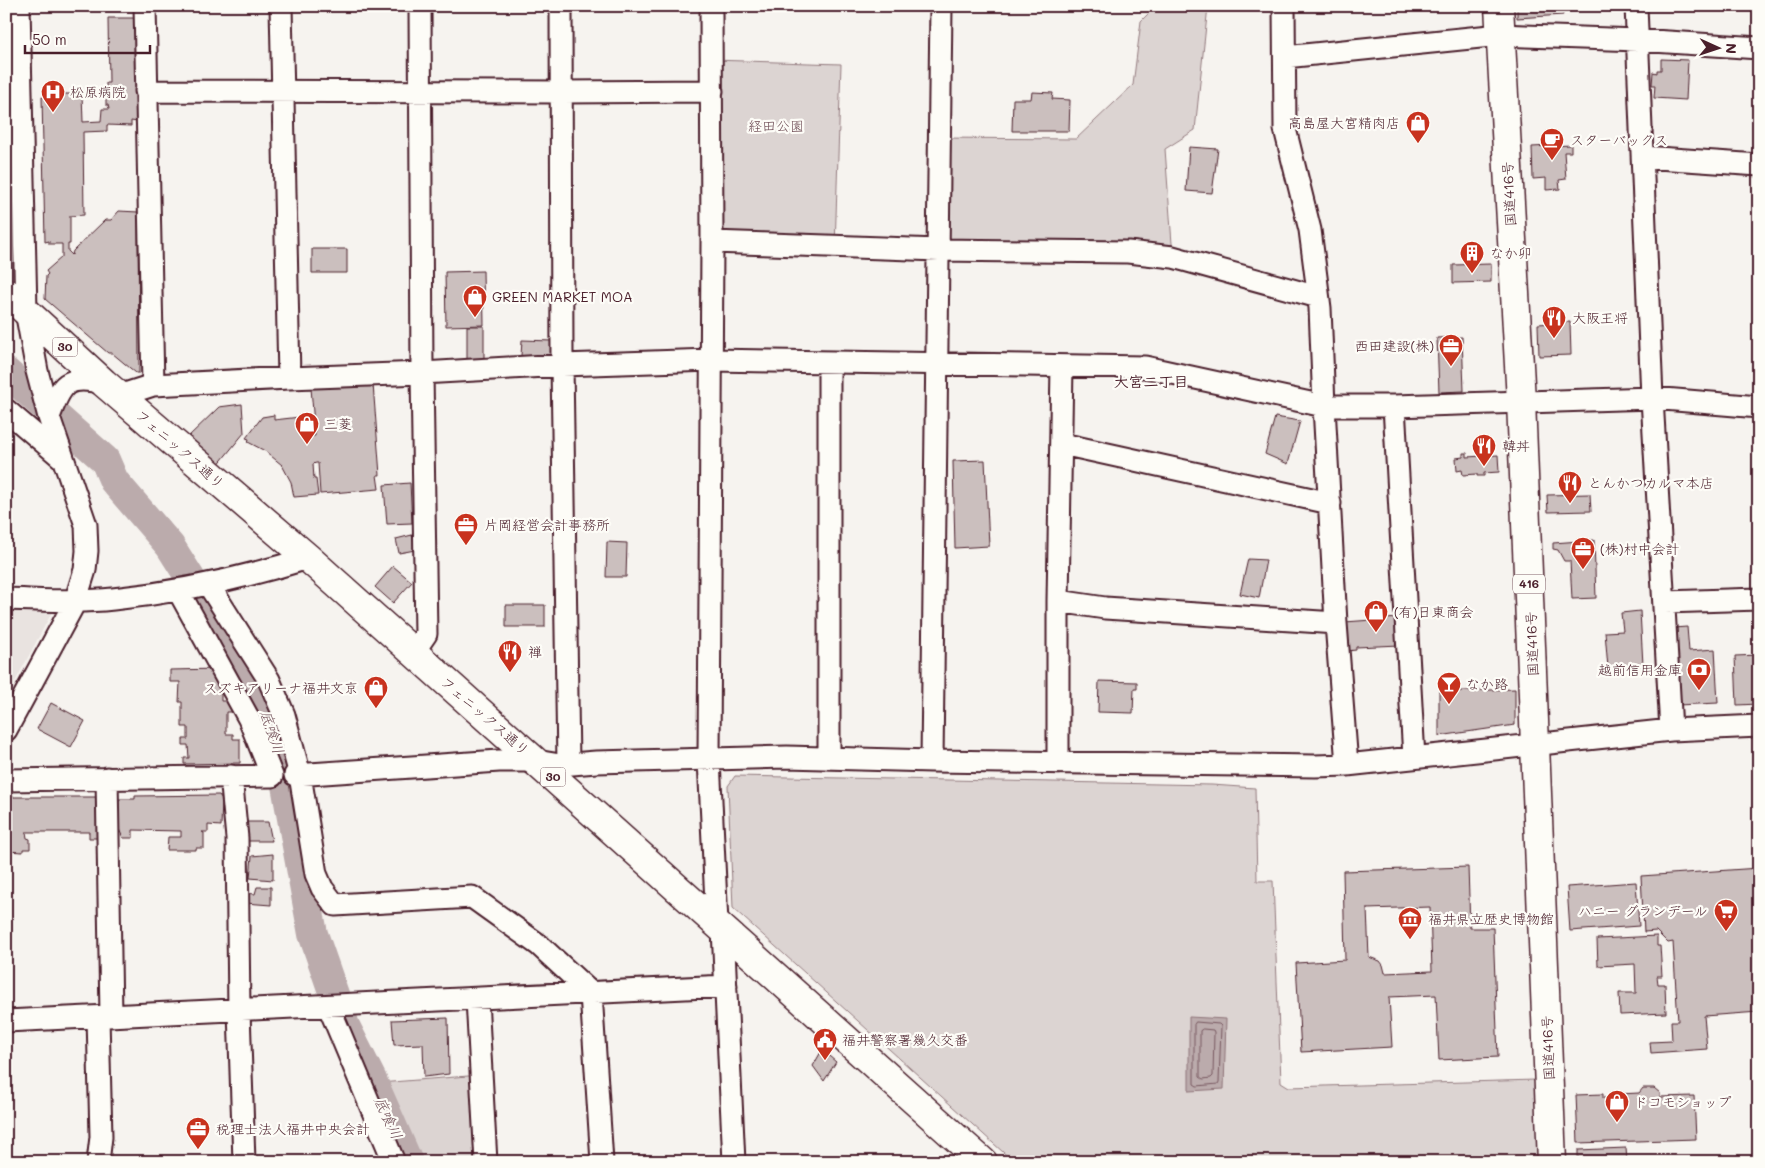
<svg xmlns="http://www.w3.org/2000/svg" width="1765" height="1168" font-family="Mali,'Klee One',sans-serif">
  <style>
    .built { fill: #e9e3e0 }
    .green { fill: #dcd4d2; stroke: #937a7e }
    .water { fill: #bbabac; stroke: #8e7378 }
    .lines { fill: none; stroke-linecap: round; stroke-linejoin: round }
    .shore { stroke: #77575f; stroke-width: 1 }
    .river { stroke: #bbabac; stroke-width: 30 }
    .building { fill: #cbbfbe; stroke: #4a1f2b; fill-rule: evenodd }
    .minor-casing { stroke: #4a1f2b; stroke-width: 25 }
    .major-casing { stroke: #4a1f2b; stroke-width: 31 }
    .highway-casing { stroke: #4a1f2b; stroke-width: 31 }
    .minor { stroke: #fdfcf7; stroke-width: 21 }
    .major { stroke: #fdfcf7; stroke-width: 28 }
    .highway { stroke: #fdfcf7; stroke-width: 28 }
    .labels { text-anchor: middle; stroke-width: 4.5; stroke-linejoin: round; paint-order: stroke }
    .shield { fill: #fdfcf7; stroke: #806168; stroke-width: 1 }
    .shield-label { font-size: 12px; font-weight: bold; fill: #4a1f2b }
    .poi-label { font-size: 14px; fill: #4a1f2b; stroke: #fdfcf7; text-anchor: start }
    .park-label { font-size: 14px; fill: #6e4c55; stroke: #fdfcf7 }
    .street-label { font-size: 14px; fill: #4a1f2b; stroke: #fdfcf7 }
    .neighbourhood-label { font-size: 15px; font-weight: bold; fill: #4a1f2b; stroke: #fdfcf7 }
    .water-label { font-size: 15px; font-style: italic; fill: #725058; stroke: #fdfcf7 }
  </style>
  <rect width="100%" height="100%" fill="#f6f3ef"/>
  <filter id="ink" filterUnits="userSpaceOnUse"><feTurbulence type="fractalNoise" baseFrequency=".02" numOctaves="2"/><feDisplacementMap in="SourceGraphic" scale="10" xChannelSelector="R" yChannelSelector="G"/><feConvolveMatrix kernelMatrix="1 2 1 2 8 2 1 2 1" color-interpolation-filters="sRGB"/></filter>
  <g filter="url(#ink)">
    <path class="built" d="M6 607H49L51 614 6 699Z"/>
    <path class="green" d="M1153 6H1208L1195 130 1165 149 1173 257 939 247V138L1076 139 1133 85 1141 21 1153 9Z
      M712 60 841 64 835 247 712 242Z
      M735 776 1212 785 1255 788 1257 881H1273L1281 1082 1289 1087 1536 1080 1539 1162H1014L733 908 728 786Z
      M481 1075 486 1162H408L379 1083Z"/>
    <path class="water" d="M1189 1017 1226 1019 1224 1089 1189 1091Z"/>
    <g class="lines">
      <path class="shore" d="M1196 1022 1219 1024 1221 1026 1219 1082 1218 1084 1197 1086 1194 1084V1025Z
        M1203 1029 1213 1030 1214 1032 1213 1076 1211 1078 1203 1079 1200 1077V1031Z"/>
      <path class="river" d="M6 372 105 460 114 481 170 546 240 657 266 711 282 763 313 934 345 1026 372 1080 408 1162"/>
    </g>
    <path class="building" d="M1517 6H1562L1563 15 1517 18Z
      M108 18H135L137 122 131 121V126L107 125V131L83 132 84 215 70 216V244H68V251L72 255 73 251 105 220H111L119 211 138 212 139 373H136L112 353H108L45 299 46 276 48 274 46 271 62 257V244H49V241L45 242 42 97H46L45 94H82L83 122 101 121 102 109H109L108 105H106V83H109Z
      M1661 59 1688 60 1686 100 1654 98 1655 85H1652L1653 72 1657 73V70H1661Z
      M1032 92 1053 93 1052 99 1070 100 1069 131H1012L1013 99H1031Z
      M1571 145V152H1564L1566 179 1559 180 1560 189 1546 190V178L1533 179 1532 147Z
      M1189 147 1218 149 1212 193 1186 191Z
      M312 249H347V273H312Z
      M1491 264V282L1453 283V265Z
      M483 271 484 325 446 326 445 272Z
      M1570 322 1571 355 1539 356 1538 324Z
      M467 326H484V360H467Z
      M1462 337 1464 391 1439 392 1437 338Z
      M522 340 552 341V356H521Z
      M373 384 380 475H377L379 489 320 494 318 463H316L313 464 314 479H316L318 495 294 497 291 482 282 465 265 451 248 442 249 439 246 438 262 417 274 415V420L309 416 311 436H315L311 388Z
      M242 404 244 433 217 466 187 438 219 407Z
      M1275 417 1300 421 1288 464 1265 454Z
      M1463 453H1467V457L1498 455 1499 472 1484 473V476H1477V474L1463 475 1462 470 1457 471 1456 458 1463 457Z
      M985 460 989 546 955 548 953 461Z
      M410 483 412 523 387 524 384 485Z
      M1590 494 1591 511 1548 512 1547 495Z
      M412 535 415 550 399 553 396 539Z
      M1594 540 1596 598 1572 599 1570 561H1564L1558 550 1553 549V543Z
      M607 542 627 543 626 577H606Z
      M1248 559 1266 560 1259 598 1240 594Z
      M393 566 412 582 393 603 375 587Z
      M506 605H545V627H506Z
      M1640 611 1643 665 1608 668 1605 632 1623 631 1621 613Z
      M1399 618 1400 645 1356 647V650L1347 651 1345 622Z
      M1687 627 1689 651 1715 649 1718 703 1678 705 1673 628Z
      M1759 655V704L1737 705 1735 656Z
      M219 669 221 672V701H232V712H226V734H233V739H240V763L184 764V758H189L188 745H183V739H188V727H182V702H179L180 682H170V670Z
      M1099 681 1137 682V689H1134L1133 713 1098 712Z
      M1515 689V725L1439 736V692Z
      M51 703 85 721 71 747 37 729Z
      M219 795 222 799 221 826 208 825V832H202L204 833V848H196V850H167L168 837H181V831L133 830V838H123L119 829V799H135V796Z
      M6 797H99V838H89V832H26L27 838 30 839V849H23V852L6 851Z
      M245 822H268L272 841H245Z
      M273 854V880L250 878 252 856Z
      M1468 867 1470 928H1493L1498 1057 1439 1060 1436 995 1389 997 1392 1047 1301 1052 1296 963 1345 960 1343 871ZM1430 907 1432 971 1385 973 1383 965 1380 961 1369 957 1367 909Z
      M1759 868V1012L1704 1016 1707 1049 1651 1053 1650 1042 1672 1041 1671 1021H1678L1673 942 1668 943 1656 931 1644 932 1641 876Z
      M1636 882 1639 926 1570 931 1567 887Z
      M257 887H271V905L245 903 244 893 255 894Z
      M1657 936V946H1660L1662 976H1657L1658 984H1665L1666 1013 1620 1015 1619 993H1636L1635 964 1598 966 1597 939Z
      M448 1018 449 1074 424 1077 423 1044 394 1045 392 1020Z
      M822 1050 836 1062 824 1081 813 1066Z
      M1643 1088H1654L1660 1093V1097L1694 1096 1696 1139 1578 1143 1576 1095 1603 1094V1098L1619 1097V1094L1639 1093Z
      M1626 1148 1627 1162H1578V1150Z"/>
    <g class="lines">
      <defs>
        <path id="minor" d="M145 6 153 385
          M281 6 289 378
          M561 6 562 365 568 764
          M711 6 712 242 709 760 717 923
          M1284 6 1285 129 1310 230 1320 308 1324 406 1336 623 1347 765
          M1636 6 1652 398 1671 730
          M1285 57 1500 35 1638 40 1759 48
          M146 91 562 92 712 91
          M1643 157 1759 165
          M712 242 939 250 1128 252 1173 257 1318 297
          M829 362V758
          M119 396 153 385 289 378 422 373 562 365 711 360 1145 367 1324 406H1394L1652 398 1759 407
          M1394 406 1414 758
          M6 410 62 458
          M49 417C61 384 66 374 104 383
          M1062 444 1330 503
          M208 584 269 680 284 715 300 775 316 874 322 888 335 905 472 897 539 945 591 993 602 1162
          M6 599C42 600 78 603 113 599 179 592 244 578 308 558
          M1058 601 1105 608 1336 623
          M1665 602 1759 599
          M413 653 426 634 422 373 420 6
          M6 730 75 602 85 570 87 551 86 525 49 417 37 371 26 311 19 6
          M932 761 941 6
          M1058 763V601L1062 366
          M295 775 499 761H536L560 765 596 762 787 757 932 761 1315 766 1347 765 1671 730 1759 726
          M231 776 237 838 239 1011 244 1162
          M107 778 111 1016
          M6 780 272 776 249 719 178 590
          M723 929 734 1162
          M477 999 486 1162
          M329 1007 394 1162
          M6 1021 726 986
          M98 1162 101 1137 98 1017"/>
        <path id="major" d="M6 293 104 383 308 558 983 1162"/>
        <path id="highway" d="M1499 6 1521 401 1552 1162"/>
      </defs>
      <use href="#minor" class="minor-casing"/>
      <use href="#major" class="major-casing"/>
      <use href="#highway" class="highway-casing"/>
      <use href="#minor" class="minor"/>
      <use href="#major" class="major"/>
      <use href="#highway" class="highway"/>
    </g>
  </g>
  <defs>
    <symbol id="hospital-pin" viewBox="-11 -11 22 30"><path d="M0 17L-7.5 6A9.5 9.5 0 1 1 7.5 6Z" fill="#c8321e" stroke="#fdfcf7"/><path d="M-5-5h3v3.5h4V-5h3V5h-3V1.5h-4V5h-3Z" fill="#fff"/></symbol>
    <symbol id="shop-pin" viewBox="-11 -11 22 30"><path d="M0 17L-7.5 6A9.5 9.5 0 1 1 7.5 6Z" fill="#c8321e" stroke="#fdfcf7"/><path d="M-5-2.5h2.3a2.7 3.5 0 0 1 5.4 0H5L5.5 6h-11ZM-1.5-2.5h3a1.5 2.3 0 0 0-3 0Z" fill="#fff"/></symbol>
    <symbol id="cafe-pin" viewBox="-11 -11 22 30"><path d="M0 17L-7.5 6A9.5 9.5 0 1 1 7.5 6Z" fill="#c8321e" stroke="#fdfcf7"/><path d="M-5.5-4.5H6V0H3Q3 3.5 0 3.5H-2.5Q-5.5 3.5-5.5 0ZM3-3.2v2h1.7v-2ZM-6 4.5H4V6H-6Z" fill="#fff"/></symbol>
    <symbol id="building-pin" viewBox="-11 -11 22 30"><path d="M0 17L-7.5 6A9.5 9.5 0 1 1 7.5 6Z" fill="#c8321e" stroke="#fdfcf7"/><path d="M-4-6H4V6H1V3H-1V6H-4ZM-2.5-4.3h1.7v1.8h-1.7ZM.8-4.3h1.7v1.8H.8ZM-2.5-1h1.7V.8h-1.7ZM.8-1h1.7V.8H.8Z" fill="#fff"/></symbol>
    <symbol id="restaurant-pin" viewBox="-11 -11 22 30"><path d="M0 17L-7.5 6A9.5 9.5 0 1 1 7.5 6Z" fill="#c8321e" stroke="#fdfcf7"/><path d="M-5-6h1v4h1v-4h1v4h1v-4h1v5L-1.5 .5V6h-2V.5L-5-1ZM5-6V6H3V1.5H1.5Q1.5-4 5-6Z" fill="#fff"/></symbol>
    <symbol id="office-pin" viewBox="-11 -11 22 30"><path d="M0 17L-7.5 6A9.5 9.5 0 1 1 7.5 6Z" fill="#c8321e" stroke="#fdfcf7"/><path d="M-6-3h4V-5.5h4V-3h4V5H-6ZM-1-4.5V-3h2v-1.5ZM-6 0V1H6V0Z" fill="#fff"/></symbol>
    <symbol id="bank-pin" viewBox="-11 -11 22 30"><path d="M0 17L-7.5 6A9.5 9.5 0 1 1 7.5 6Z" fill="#c8321e" stroke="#fdfcf7"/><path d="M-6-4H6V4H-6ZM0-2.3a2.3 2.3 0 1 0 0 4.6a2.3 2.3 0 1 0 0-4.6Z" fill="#fff"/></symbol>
    <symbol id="bar-pin" viewBox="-11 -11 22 30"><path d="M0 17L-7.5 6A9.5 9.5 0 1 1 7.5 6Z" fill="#c8321e" stroke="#fdfcf7"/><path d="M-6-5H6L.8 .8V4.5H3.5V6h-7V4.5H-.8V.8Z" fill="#fff"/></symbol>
    <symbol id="supermarket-pin" viewBox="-11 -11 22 30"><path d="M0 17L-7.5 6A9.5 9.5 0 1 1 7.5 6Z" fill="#c8321e" stroke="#fdfcf7"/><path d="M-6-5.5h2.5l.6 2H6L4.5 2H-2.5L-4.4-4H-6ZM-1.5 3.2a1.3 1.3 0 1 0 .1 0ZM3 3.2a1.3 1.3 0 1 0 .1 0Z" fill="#fff"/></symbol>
    <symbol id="museum-pin" viewBox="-11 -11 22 30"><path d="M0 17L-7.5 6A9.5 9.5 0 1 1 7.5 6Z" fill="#c8321e" stroke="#fdfcf7"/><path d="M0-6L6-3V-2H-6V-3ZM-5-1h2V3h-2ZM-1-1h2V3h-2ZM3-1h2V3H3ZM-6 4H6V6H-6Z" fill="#fff"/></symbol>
    <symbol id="civic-pin" viewBox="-11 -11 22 30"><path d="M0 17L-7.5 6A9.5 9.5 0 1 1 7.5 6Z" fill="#c8321e" stroke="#fdfcf7"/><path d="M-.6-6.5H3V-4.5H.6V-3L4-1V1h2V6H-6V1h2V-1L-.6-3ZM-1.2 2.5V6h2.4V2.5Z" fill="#fff"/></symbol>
  </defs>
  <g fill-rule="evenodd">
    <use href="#hospital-pin" x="39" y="78" width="28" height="38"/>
    <use href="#shop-pin" x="1404" y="109" width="28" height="38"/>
    <use href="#cafe-pin" x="1538" y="126" width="28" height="38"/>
    <use href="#building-pin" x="1458" y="239" width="28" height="38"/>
    <use href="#shop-pin" x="461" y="283" width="28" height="38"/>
    <use href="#restaurant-pin" x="1540" y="304" width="28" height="38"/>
    <use href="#office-pin" x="1437" y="332" width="28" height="38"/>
    <use href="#shop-pin" x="293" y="410" width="28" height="38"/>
    <use href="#restaurant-pin" x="1470" y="432" width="28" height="38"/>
    <use href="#restaurant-pin" x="1556" y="469" width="28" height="38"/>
    <use href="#office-pin" x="452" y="511" width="28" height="38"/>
    <use href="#office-pin" x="1569" y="535" width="28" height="38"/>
    <use href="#shop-pin" x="1362" y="598" width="28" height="38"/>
    <use href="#restaurant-pin" x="496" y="638" width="28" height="38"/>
    <use href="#bank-pin" x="1685" y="656" width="28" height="38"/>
    <use href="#bar-pin" x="1435" y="670" width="28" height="38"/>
    <use href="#shop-pin" x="362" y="674" width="28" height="38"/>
    <use href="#supermarket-pin" x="1712" y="897" width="28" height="38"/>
    <use href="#museum-pin" x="1396" y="905" width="28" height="38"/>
    <use href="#civic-pin" x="811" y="1026" width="28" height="38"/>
    <use href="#shop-pin" x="1603" y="1088" width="28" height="38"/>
    <use href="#office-pin" x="184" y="1115" width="28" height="38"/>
  </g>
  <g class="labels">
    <g class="shield">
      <rect x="52.5" y="337.5" width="25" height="19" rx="4"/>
      <rect x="1513" y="574.5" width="32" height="19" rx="4"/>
      <rect x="540.5" y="767.5" width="25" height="19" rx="4"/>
    </g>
    <g class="shield-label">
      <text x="65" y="351">30</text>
      <text x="1529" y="588">416</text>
      <text x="553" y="781">30</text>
    </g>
    <g class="poi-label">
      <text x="70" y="97">松原病院</text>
      <text x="1400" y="128" text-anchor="end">高島屋大宮精肉店</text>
      <text x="1570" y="145">スターバックス</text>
      <text x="1490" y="258">なか卯</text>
      <text x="492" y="302">GREEN MARKET MOA</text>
      <text x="1572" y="323">大阪王将</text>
      <text x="1434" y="351" text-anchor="end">西田建設(株)</text>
      <text x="324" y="429">三菱</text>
      <text x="1502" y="451">韓丼</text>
      <text x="1588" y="488">とんかつカルマ本店</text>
      <text x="484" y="530">片岡経営会計事務所</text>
      <text x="1600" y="554">(株)村中会計</text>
      <text x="1394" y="617">(有)日東商会</text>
      <text x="528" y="657">禅</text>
      <text x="1682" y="675" text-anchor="end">越前信用金庫</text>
      <text x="1466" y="689">なか路</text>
      <text x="358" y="693" text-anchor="end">スズキアリーナ福井文京</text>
      <text x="1708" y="916" text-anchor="end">ハニー グランデール</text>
      <text x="1428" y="924">福井県立歴史博物館</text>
      <text x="842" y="1045">福井警察署幾久交番</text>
      <text x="1634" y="1107">ドコモショップ</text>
      <text x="216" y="1134">税理士法人福井中央会計</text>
    </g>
    <g class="park-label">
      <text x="776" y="131">経田公園</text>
    </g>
    <g class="street-label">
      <text transform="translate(1509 194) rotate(-93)" y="5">国道416号</text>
      <text transform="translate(180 449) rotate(41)" y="5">フェニックス通り</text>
      <text transform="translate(1532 644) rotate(-92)" y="5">国道416号</text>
      <text transform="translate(485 716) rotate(41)" y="5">フェニックス通り</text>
      <text transform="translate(1548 1048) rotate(-92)" y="5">国道416号</text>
    </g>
    <g class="neighbourhood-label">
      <text x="1151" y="387">大宮二丁目</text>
    </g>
    <g class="water-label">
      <text transform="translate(272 732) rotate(72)" y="5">底喰川</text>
      <text transform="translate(388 1118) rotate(65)" y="5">底喰川</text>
    </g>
  </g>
  <rect width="1765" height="1168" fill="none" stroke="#fdfcf7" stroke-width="25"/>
  <rect x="12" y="12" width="1740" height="1143" fill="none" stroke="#4a1f2b" stroke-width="2" filter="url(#ink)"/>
  <g transform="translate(1718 48) rotate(93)" stroke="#fdfcf7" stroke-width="4" paint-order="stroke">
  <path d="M0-4L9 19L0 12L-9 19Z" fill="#4a1f2b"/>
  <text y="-8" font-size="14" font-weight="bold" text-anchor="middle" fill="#4a1f2b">N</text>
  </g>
  <path d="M25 45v8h125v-8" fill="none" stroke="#4a1f2b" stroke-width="2.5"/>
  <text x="32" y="45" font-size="15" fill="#4a1f2b" stroke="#fdfcf7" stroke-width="4" paint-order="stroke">50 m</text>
</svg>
